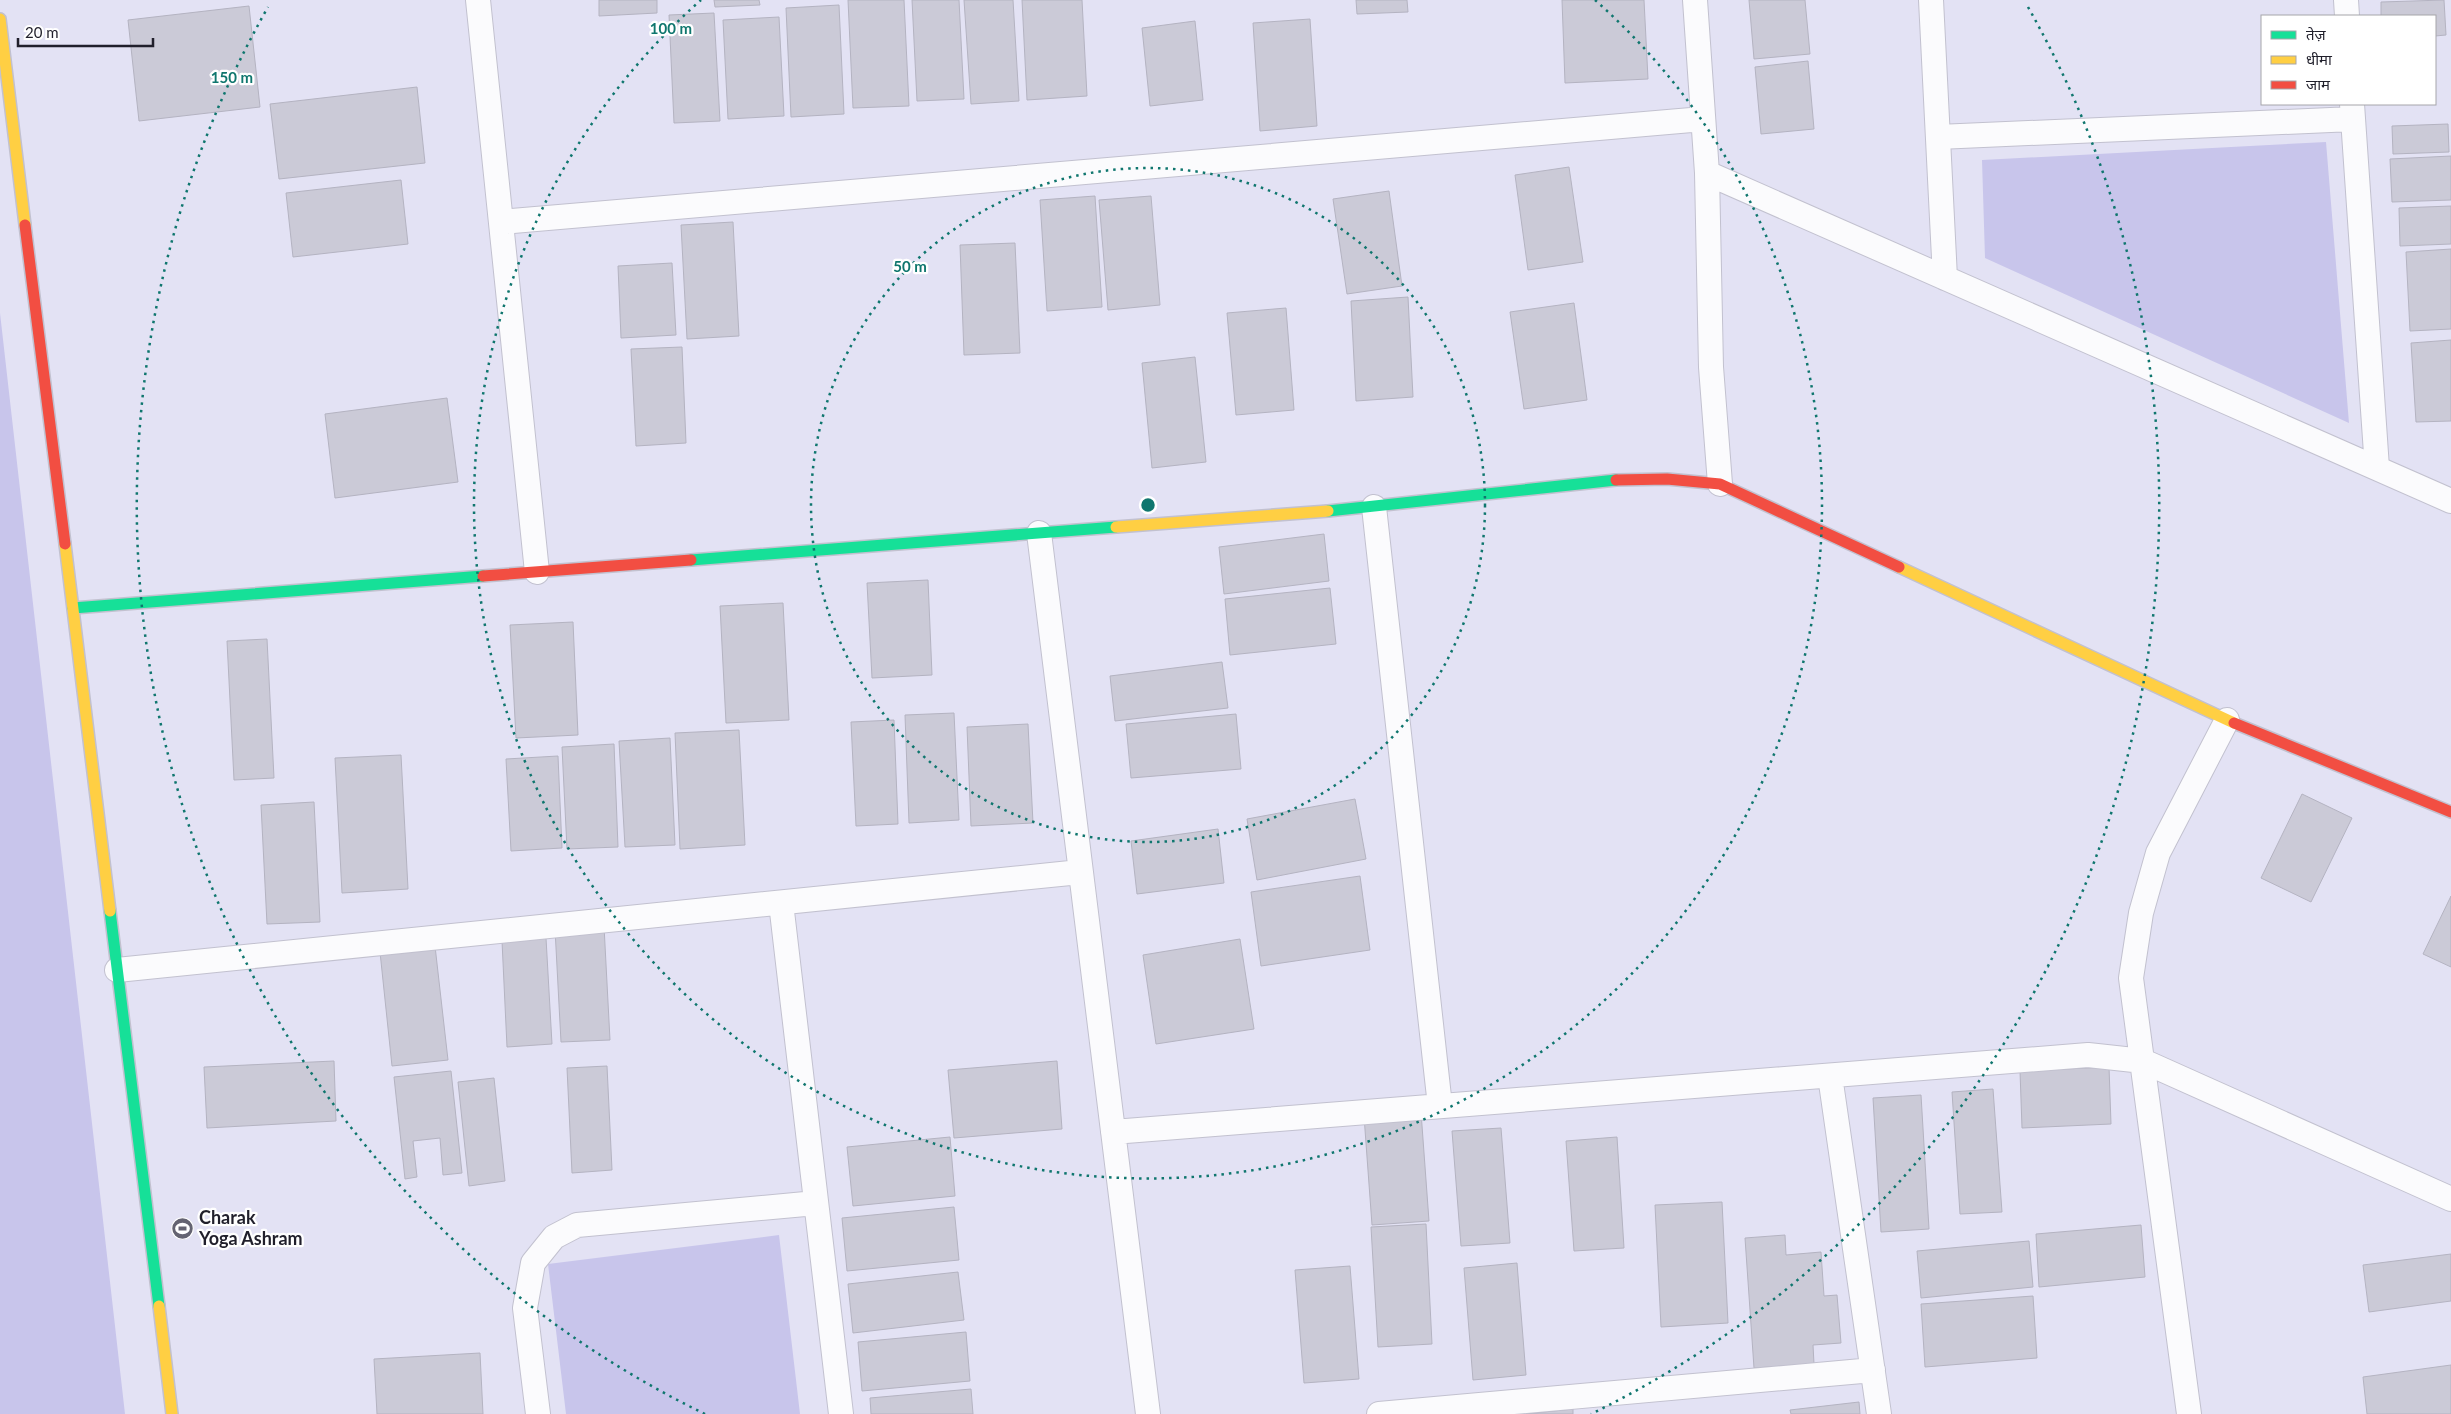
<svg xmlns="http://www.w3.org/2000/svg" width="2451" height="1414" font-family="Lato,'Noto Sans Devanagari',sans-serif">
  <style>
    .green { fill: #c8c5eb }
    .building { fill: #cbcad7; stroke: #b4b3c1 }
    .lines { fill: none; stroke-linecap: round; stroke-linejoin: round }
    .lane-casing { stroke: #c2c1cf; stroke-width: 26 }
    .fast-casing { stroke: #c2c1cf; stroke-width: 14 }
    .slow-casing { stroke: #c2c1cf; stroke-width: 14 }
    .jam-casing { stroke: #c2c1cf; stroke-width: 14 }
    .lane { stroke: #fbfbfd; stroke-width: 24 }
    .fast { stroke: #16e098; stroke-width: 11 }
    .slow { stroke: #ffcf43; stroke-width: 11 }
    .jam { stroke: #f24e42; stroke-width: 11 }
    .ring { fill: none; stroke: #0f766e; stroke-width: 2.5; stroke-dasharray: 2.5 5 }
    .labels { text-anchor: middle; stroke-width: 4.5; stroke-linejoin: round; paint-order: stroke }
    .poi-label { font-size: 18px; font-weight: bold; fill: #201f2b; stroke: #fff; text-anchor: start }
    .centre { fill: #0f766e; stroke: #fff; stroke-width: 2.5 }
    .ring-label { font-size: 15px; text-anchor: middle; font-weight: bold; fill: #0f766e; stroke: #fff; stroke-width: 4.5; stroke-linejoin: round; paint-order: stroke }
  </style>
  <rect width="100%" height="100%" fill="#e3e2f4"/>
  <path class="green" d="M2326 142 2349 423 1985 258 1982 160Z
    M0 313 125 1414H0Z
    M779 1235 800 1414H566L548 1264Z"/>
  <path class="building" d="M599 0H657V13L599 16Z
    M714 0H759L760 5 715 7Z
    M848 0H904L909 106 853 108Z
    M912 0H959L964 99 917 101Z
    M964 0H1013L1019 101 971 104Z
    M1022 0H1082L1087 96 1027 100Z
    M1356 0H1407L1408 12 1357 14Z
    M1562 0H1644L1648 79 1565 83Z
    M1749 0H1805L1810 54 1754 59Z
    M2444 0 2446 35 2435 36V16H2381V2Z
    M839 5 844 114 791 117 786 8Z
    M249 6 260 107 139 121 128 20Z
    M714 13 720 121 674 123 669 15Z
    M779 17 784 116 728 119 723 20Z
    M1310 19 1317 126 1260 131 1253 23Z
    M1195 21 1203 100 1150 106 1142 28Z
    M1808 61 1814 129 1761 134 1755 67Z
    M417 87 425 163 279 179 270 104Z
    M2448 124 2449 152 2393 154 2392 126Z
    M2451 156V200L2392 202 2390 159Z
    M1569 167 1583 262 1528 270 1515 175Z
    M401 180 408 244 293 257 286 193Z
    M1389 191 1402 286 1347 294 1333 199Z
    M1095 196 1102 307 1047 311 1040 200Z
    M1151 196 1160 305 1108 310 1099 200Z
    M2451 206V244L2400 246 2399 208Z
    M733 222 739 336 687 339 681 225Z
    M1015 243 1020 353 964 355 960 245Z
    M2451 249V329L2410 331 2406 252Z
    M672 263 676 335 621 338 618 266Z
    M1408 297 1413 397 1356 401 1351 301Z
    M1574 303 1587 400 1524 409 1510 312Z
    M1286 308 1294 410 1236 415 1227 313Z
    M2451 340V421L2416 422 2411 343Z
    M682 347 686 443 636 446 631 349Z
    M1195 357 1206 462 1152 468 1142 363Z
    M447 398 458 482 335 498 325 414Z
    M1324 534 1329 581 1224 594 1219 547Z
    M928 580 932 675 872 678 867 583Z
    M1330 588 1336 644 1230 655 1225 599Z
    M783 603 789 720 726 723 720 606Z
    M573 622 578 735 516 738 510 625Z
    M267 639 274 778 234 780 227 641Z
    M1222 662 1228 708 1115 721 1110 676Z
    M954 713 959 820 909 823 905 715Z
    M1236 714 1241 769 1131 778 1126 724Z
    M894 720 898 824 856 826 851 722Z
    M1028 724 1033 823 971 826 967 727Z
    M739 730 745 845 680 849 675 733Z
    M670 738 675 845 625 847 619 741Z
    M614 744 618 847 567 849 562 747Z
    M401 755 408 889 342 893 335 758Z
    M558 756 562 848 511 851 506 759Z
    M2302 794 2352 818 2311 902 2261 878Z
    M1355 799 1366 859 1257 880 1247 819Z
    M314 802 320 922 267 924 261 805Z
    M1218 829 1224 883 1137 894 1131 841Z
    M1360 876 1370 950 1261 966 1251 892Z
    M2451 896V967L2423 954Z
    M604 926 610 1040 561 1042 555 929Z
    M546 938 552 1044 507 1047 502 941Z
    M1240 939 1254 1029 1156 1044 1143 955Z
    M435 946 448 1060 392 1066 380 952Z
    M334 1061 336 1121 207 1128 204 1067Z
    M1057 1061 1062 1129 954 1138 948 1070Z
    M607 1066 612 1170 572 1173 567 1068Z
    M2109 1067 2111 1124 2022 1128 2020 1071Z
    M451 1071 462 1173 443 1175 440 1138 413 1141 417 1177 405 1179 394 1077Z
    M494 1078 505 1181 469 1186 458 1082Z
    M1993 1089 2002 1212 1960 1214 1952 1092Z
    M1921 1095 1929 1229 1881 1232 1873 1098Z
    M1421 1112 1429 1221 1372 1225 1364 1116Z
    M1501 1128 1510 1243 1461 1246 1452 1131Z
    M950 1137 955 1196 853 1206 847 1147Z
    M1617 1137 1624 1248 1574 1251 1566 1141Z
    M1722 1202 1728 1323 1661 1327 1655 1205Z
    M954 1207 959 1260 847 1271 842 1218Z
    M1426 1224 1432 1344 1378 1347 1371 1227Z
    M2141 1225 2145 1277 2039 1287 2036 1234Z
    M1785 1235 1786 1255 1821 1252 1824 1296 1837 1295 1841 1343 1813 1345 1814 1364 1754 1368 1745 1238Z
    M2029 1241 2033 1287 1921 1298 1917 1251Z
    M2451 1254V1301L2369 1312 2363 1265Z
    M1517 1263 1526 1375 1473 1380 1464 1268Z
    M1350 1266 1359 1379 1304 1383 1295 1270Z
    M958 1272 964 1320 853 1333 848 1284Z
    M2033 1296 2037 1358 1925 1367 1921 1304Z
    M966 1332 970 1381 862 1391 858 1342Z
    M480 1353 483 1414H377L374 1359Z
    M2451 1365V1414H2367L2363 1377Z
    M971 1389 973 1414H871L870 1398Z
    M1859 1402 1860 1414H1791L1790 1410Z
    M1573 1409V1414H1525Z"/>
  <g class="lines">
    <defs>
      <path id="lane" d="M478 0 537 572
        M1695 0 1707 173 1711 367 1720 484
        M1931 0 1945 278
        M2346 0 2347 16
        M2352 104 2377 468
        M1938 137 2353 119
        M1707 173 2451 501
        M501 222 1703 119
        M1374 507 1440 1106
        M1039 533 1148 1414
        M781 903 841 1414
        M117 970 1080 872
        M1830 1076 1879 1414
        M1113 1132 2088 1055 2143 1061 2451 1199
        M538 1414 525 1308 533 1263 554 1237 577 1225 816 1203
        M1379 1414 1873 1370
        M2189 1414 2131 978 2141 913 2158 853 2227 720"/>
      <path id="fast" d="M1328 511 1616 480
        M691 560 1116 527
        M73 608 483 576
        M110 911 159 1306"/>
      <path id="slow" d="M0 19 25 225
        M1116 527 1328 511
        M65 544 110 911
        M1899 567 2234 723
        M159 1306 172 1414"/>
      <path id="jam" d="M25 225 65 544
        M1616 480 1667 479 1720 484 1899 567
        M483 576 691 560
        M2234 723 2451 812"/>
    </defs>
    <use href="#lane" class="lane-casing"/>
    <use href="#fast" class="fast-casing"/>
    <use href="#slow" class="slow-casing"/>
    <use href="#jam" class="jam-casing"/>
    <use href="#lane" class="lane"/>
    <use href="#fast" class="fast"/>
    <use href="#slow" class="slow"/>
    <use href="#jam" class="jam"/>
  </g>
  <g class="ring">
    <circle cx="1148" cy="505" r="337"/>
    <path d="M1595 0A674 674 0 1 1 701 0"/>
    <path d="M705 1414A1011 1011 0 0 1 268 7M2028 7A1011 1011 0 0 1 1591 1414"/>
  </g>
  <defs>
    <symbol id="stadium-disc" viewBox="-11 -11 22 22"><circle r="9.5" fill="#646371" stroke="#fff"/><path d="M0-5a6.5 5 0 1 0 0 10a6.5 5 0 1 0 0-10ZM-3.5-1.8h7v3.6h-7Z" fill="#fff"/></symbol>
  </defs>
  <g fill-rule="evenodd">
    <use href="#stadium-disc" x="170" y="1216" width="25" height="25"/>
  </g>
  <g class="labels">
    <g class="poi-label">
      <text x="199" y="1224">Charak<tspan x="199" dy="21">Yoga Ashram</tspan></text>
    </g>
  </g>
  <circle cx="1148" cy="505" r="8" class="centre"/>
  <g class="ring-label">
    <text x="671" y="34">100 m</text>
    <text x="232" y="83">150 m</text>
    <text x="910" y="272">50 m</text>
  </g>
  <rect x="2261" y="15" width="175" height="90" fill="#ffffff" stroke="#a6a5aa"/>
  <rect x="2271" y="31" width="25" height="8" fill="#16e098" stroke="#a6a5aa"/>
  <text x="2306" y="40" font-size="15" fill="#201f2b">तेज़</text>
  <rect x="2271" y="56" width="25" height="8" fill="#ffcf43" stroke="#a6a5aa"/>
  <text x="2306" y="65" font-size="15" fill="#201f2b">धीमा</text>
  <rect x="2271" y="81" width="25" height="8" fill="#f24e42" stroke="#a6a5aa"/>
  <text x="2306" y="90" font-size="15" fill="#201f2b">जाम</text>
  <path d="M18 38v8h135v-8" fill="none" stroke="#201f2b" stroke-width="2.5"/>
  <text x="25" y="38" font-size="15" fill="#201f2b" stroke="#ffffff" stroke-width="4" paint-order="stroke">20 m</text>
</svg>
